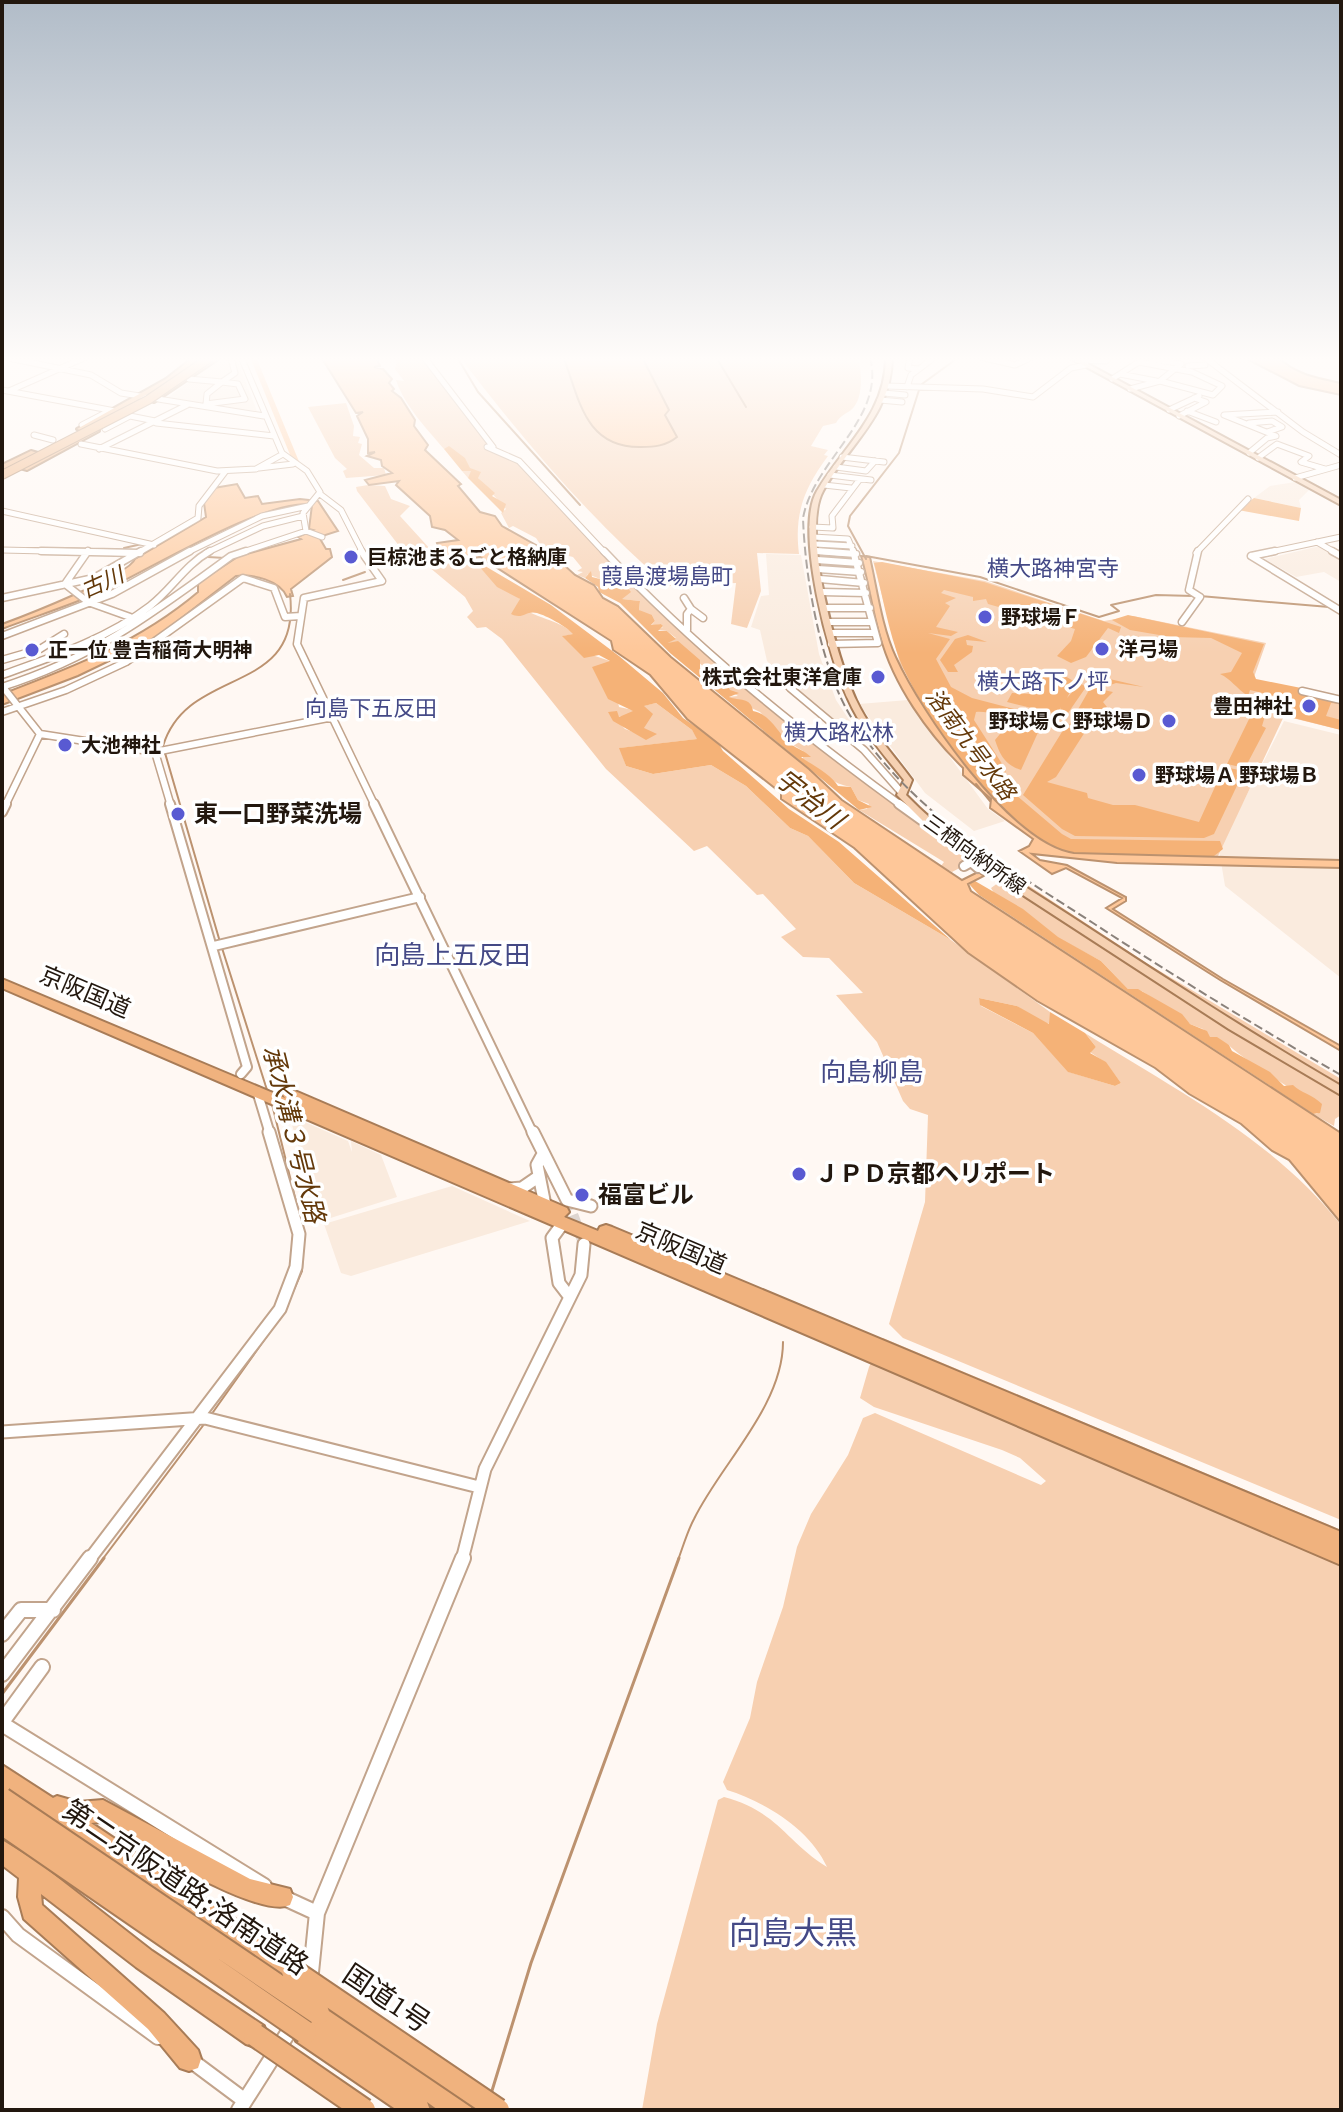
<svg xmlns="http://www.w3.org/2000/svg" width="1343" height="2112" font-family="'Source Serif 4','Noto Sans JP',serif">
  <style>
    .built { fill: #faebde }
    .green { fill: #f7d0b1 }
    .forest { fill: #f5b277 }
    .water { fill: #fec799; stroke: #bc926f; stroke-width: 2 }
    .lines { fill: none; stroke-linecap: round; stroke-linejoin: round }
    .stream-far1 { stroke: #bc926f; stroke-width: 2 }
    .stream { stroke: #bc926f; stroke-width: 3 }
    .river { fill: #fec799; fill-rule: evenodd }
    .minor-tunnel { stroke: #ded6d1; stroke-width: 11; stroke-dasharray: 11 5; stroke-linecap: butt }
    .minor-far4-casing { stroke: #c2a48c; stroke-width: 7 }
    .minor-far3-casing { stroke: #c2a48c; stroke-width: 9 }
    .minor-far2-casing { stroke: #c2a48c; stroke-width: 12 }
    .minor-far1-casing { stroke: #c2a48c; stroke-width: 15 }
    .minor-casing { stroke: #c2a48c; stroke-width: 18 }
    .major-casing { stroke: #a87c57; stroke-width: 4 }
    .highway-casing { stroke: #a87c57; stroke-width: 4 }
    .minor-far4 { stroke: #fff; stroke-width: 5 }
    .minor-far3 { stroke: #fff; stroke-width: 6 }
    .minor-far2 { stroke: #fff; stroke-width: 8 }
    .minor-far1 { stroke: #fff; stroke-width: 11 }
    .minor { stroke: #fff; stroke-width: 14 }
    .major { fill: #f6d1b2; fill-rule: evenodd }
    .highway { fill: #f0b27e; fill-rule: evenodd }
    .rail { stroke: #8b827b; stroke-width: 2; stroke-dasharray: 9 4; stroke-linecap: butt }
    .highway-bridge-far1-casing { stroke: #a87c57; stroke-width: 10; stroke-linecap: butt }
    .highway-bridge-casing { stroke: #a87c57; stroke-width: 26; stroke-linecap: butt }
    .highway-bridge-far1 { stroke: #f0b27e; stroke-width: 8 }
    .highway-bridge { stroke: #f0b27e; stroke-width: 22 }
    .poi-dot { fill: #595ad2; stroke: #fff; stroke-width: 3 }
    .labels { text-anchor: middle; stroke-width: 7; stroke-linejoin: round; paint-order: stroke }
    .far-poi-label { font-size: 20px; font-weight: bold; fill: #22170e; stroke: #fff; text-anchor: start }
    .far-street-label { font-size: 20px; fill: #22170e; stroke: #fff }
    .far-neighbourhood-label { font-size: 22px; fill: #444986; stroke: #fff }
    .far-water-label { font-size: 22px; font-style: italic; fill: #64390a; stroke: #fff }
    .poi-label { font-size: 24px; font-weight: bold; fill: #22170e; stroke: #fff; text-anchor: start }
    .street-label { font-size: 24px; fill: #22170e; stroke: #fff }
    .water-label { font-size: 26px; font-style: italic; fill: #64390a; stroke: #fff }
    .neighbourhood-label { font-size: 26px; fill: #444986; stroke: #fff }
    .near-street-label { font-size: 28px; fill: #22170e; stroke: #fff }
    .near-neighbourhood-label { font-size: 32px; fill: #444986; stroke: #fff }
  </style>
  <rect width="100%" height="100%" fill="#fff8f3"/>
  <path class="built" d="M223 357H236L258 414 167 398Z
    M1295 482 1309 490 1299 500 1301 508 1254 498 1270 486Z
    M1320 546 1341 559V582L1324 572 1296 577 1265 559Z
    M766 554 801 555 819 654 836 700 861 738 856 739 793 688 767 661 760 630 751 627 761 596 769 595Z
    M908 700 988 809 1005 821 974 831 925 793 859 704Z
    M1284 721 1341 735V978L1225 886 1219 850Z
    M289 1115 348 1141 352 1152 351 1141 381 1155 397 1197 321 1221Z
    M452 1186 530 1221 351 1276 341 1273 324 1224Z"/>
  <path class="green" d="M391 357H424L493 447 519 461 614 562 760 697 982 865 971 862 952 872 941 866 944 862 859 810 867 809 869 804 858 800 851 787C831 784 820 770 803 759V751L790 743 760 712 728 697 738 696 714 682 721 680C702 669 688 647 668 643L676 638 667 631 657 630 663 627 661 624 651 626 655 621 652 615H644L639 610 640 601 621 599 616 578 609 582 616 588 611 589 601 584 600 579 588 574 585 578 577 575 583 572 577 571 582 568 573 557 544 550 536 538 513 526 509 528 501 513 506 509 478 478 477 474 480 471 468 478 462 471H470C465 462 457 446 444 449 427 429 404 405 396 380L404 381 395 369 397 361Z
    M460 357H854L859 361C862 376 863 400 851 410 844 415 841 415 836 423L823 426 811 446 828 450 824 455 828 456C804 488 794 514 799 554L757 553 761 591 747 628 731 624 736 583 668 586C589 518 523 440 460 357Z
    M346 403 354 426 353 436 360 437 358 443 362 444 359 455 374 468H384L386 475 346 478 343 471 347 469 335 458 308 407Z
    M368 485 385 486 391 499 410 506 400 516 431 550 403 551 357 491 356 487Z
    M477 558 482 560 483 564 478 565 520 599 519 606C534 618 558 619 574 634L563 636 580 651 610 661 619 707 633 710V714L618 717 609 712 625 729 639 734 644 728 646 709 643 706 656 703 692 730 698 739 620 748 626 766 653 774 711 765 746 786 790 828 808 836 854 883 951 940 1050 1012V1024L1036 1020 1017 1006 979 998 981 1006 1033 1033 1069 1072 1115 1086 1121 1083 1106 1063 1090 1052 1096 1047 1085 1033C1176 1090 1273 1139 1341 1225V1520L903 1338 889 1324 925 1202 928 1115 910 1109 903 1101 877 1042 836 995 863 993 829 958 803 957 781 937 796 929 763 894 757 895 707 846 694 851 606 769 502 639 486 627 477 628 467 617 473 611 465 597 429 567Z
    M873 561 985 581 1104 621 1133 616 1266 643 1253 680 1341 699V730L1284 716 1218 856 1086 854 994 799 958 755 900 664Z
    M907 796 950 834 1148 964 1341 1079V1088C1246 1030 1151 971 1057 909 1005 874 950 842 907 796Z
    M988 868 1120 959 1341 1096V1115L1335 1119 1334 1126 1313 1114H1318C1311 1107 1304 1096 1295 1091 1286 1086 1232 1051 1229 1045L1210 1038 1203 1029 1190 1024 1142 991 1128 989 1101 961 1058 938 994 893 991 888 998 883 981 870Z
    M883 1338 1341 1530V2110H642L657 2024 718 1800 724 1797C779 1812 784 1840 827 1867 810 1829 765 1802 727 1790L723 1782 750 1718 757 1682 783 1607 797 1547 811 1514 848 1455 863 1418 875 1413 1041 1485 1046 1481 1020 1458 1002 1450 874 1407 860 1398 869 1367Z"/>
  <path class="forest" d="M449 446 465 458 470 468 481 472 478 478 495 493 492 496 506 504 503 513 468 478 471 471H462L444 449Z
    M1254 498 1301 508 1299 521 1238 510Z
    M882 562 984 582 1121 627 1119 633 1108 628 1086 657 1071 663 1057 656 1071 641 1075 629 988 604 986 599 973 601V597L944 590 941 593 956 598 945 603 950 606 936 627 958 632 951 636 928 633 950 639 936 659 951 687 972 698 1045 717 1021 770C1005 765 1000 755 995 740L1009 723C1002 715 987 711 976 712L974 720 1006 770 1002 783 1062 834 1071 839 1220 841 1223 849 1214 856 1195 857C1161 856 1085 861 1056 848 1001 823 924 718 901 663 888 631 883 596 874 563Z
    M480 563 551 605 619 656 663 693 683 718 717 741 723 751 789 809 839 842 951 940 854 883 808 836 790 828 746 786 711 765 653 774 626 766 619 748 697 739 692 730 656 703 644 706 653 714 644 728 657 734 646 740 613 721 608 712 617 711 619 717 633 711 608 699 592 667 610 661 599 655 584 658 562 636 573 634C566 626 547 616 537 613 526 610 523 620 511 614L520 599 497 587 478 565Z
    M591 571 592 577 600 579 601 584 611 589 616 587 609 582 620 579 631 592 622 599 640 601 639 610 652 615 655 621 651 625 661 624 663 626 658 631H667L676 639 668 643 678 641 700 660V668H709L721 679 715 683 726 684 730 690 739 693 729 697C739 701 751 697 753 711 771 714 778 734 791 744 797 749 804 750 811 757H801C812 765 831 774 838 786L851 787 858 800 872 807 859 810 670 653 620 603 599 592 598 587 585 578Z
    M1128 615 1264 644 1253 672 1256 679 1341 696V704L1331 703 1326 716 1341 720V730L1282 715 1274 711 1279 697 1250 690 1248 696C1236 688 1231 679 1220 674L1231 672 1242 653 1211 638 1171 637 1130 630 1112 620Z
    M968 635 987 642 966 640 967 645 973 646 972 652 954 665 958 672H948L940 660 955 639Z
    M1055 670 1075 682 1067 698 1080 683 1086 687 1068 713H1059L1061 707 1057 714 1007 702 1012 693 1032 694 1033 688 1047 672Z
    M1101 677 1144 687 1116 683 1099 689 1113 692 1103 702 1107 707 1096 714 1087 729 1069 725 1096 678Z
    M1252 713 1265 716 1262 726 1266 728 1245 768 1227 764Z
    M1065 727 1085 732 1056 777 1047 782 1087 793 1088 798 1113 805H1135L1199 822 1224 767 1244 771 1214 834 1204 838 1075 836 1062 829 1023 795Z
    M975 881 1023 909 1058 937 1101 961 1128 989H1138L1182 1014 1190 1024 1207 1031 1210 1037H1217L1229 1045 1232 1051 1270 1072 1284 1086 1293 1085C1301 1093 1312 1094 1322 1104L1320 1113 1313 1114 979 895 969 884Z
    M979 998 1017 1006 1049 1024 1050 1012 1085 1033 1096 1047 1090 1053 1106 1062 1121 1083 1115 1086 1068 1072 1033 1033 980 1005Z"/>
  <path class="water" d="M321 357H376L380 366 374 367 383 369 392 379 389 383 394 389 392 391 401 398 415 420 414 426 428 445 425 450 461 484 458 486 480 512 495 516 502 526 552 554 575 575 594 585 603 598 618 606 671 657 809 769 842 800 962 880 978 872 984 876 968 884 971 891 1341 1133V1223L1289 1160 1272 1151 1241 1124 1189 1094 1155 1068 1037 1001 968 953 854 848 781 799V793L687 719 650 675 613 650 611 641 480 557 417 564 413 559 440 552 437 543 458 540 445 530 432 527 430 516 396 485 399 481 369 485 365 480 392 473 382 466 381 460 367 456 375 452 368 453V439L357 416 363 412 356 413Z
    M567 357H642L669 410 665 415 677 437C666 446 654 447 641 447 584 448 579 397 564 359Z
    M1243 357H1278C1294 373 1313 377 1341 383V395L1299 386Z
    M237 484 245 498 258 496 262 504 300 499 318 501 338 531 319 537 326 549H330L332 557 291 589 293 596 287 597C280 580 253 574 236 576L153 640 78 676 2 705V694C73 667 139 642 198 592V583L239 556 301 539 298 537 313 530 309 529 312 505C270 496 149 570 105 590 72 605 36 616 2 629V624C24 616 129 575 135 559L206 517 204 503 214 488Z
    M861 556 870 557C877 587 882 627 896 657 921 712 1011 844 1074 853L1341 860V868L1117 863 1032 854 1040 860 1067 865 1126 897V901L1113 909 1223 979 1341 1046V1051L1220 980 1106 908 1122 898 1066 868 1052 874 1019 851 1029 846 1033 839 990 808 991 799 963 775V768C928 734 893 685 880 636 872 610 869 582 861 556Z"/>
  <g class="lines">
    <path class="stream-far1" d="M457 357 478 392 580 505
      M716 357 746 407
      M922 384 959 357
      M920 390H950
      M27 548H41
      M55 548 133 550
      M124 548 142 544
      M866 556 980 577 1099 617 1119 611 1111 605 1156 595 1194 596
      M208 557 225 558
      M866 559 848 526 850 516 899 453 919 390
      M343 580 365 572
      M1200 596 1329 607
      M976 784 990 801
      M220 942 163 746C188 664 302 698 290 594
      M222 948 267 1090
      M272 1104 302 1226
      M288 1303 302 1271 303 1244
      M211 1415 279 1319
      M102 1560 205 1423
      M678 1560C683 1547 687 1532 694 1519 720 1465 783 1406 783 1342"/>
    <path class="stream" d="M2 1694 104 1558
      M491 2094 531 1963 679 1558"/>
    <path class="river" d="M250 357H256L300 464 293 462Z"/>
    <path class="minor-tunnel" d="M567 1200 584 1244"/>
    <defs>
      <path id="minor-far4" d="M4 357 91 375 121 393 264 416
        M424 357 493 447H487L519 461 605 553
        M910 357 908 368 918 369
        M980 357 1015 365 1032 357
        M1204 357 1303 432 1341 455
        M1077 360 1106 361 1111 357H1108
        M1188 366 1205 365
        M1120 374 1156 381
        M189 379 222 382
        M1112 379 1139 362 1192 372 1222 386 1213 395 1160 381
        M222 382 238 384 245 399 206 404 207 394Z
        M222 382 235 373 231 358
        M886 386 983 389 1033 397 1071 368 1086 365
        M907 387 911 375 935 357
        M1130 389 1160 381 1181 364 1151 359
        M2 390 115 411
        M9 391 86 357
        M884 393 905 395
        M880 400 902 402
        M1169 410 1199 396
        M1187 411 1216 422
        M1179 416 1206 402 1194 398
        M156 423 274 436
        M1249 423 1272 421 1282 427 1267 432
        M82 425 107 412
        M105 429 130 416 155 421
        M34 435 53 440
        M81 444 217 471 256 469 283 454
        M99 449 187 405
        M1249 453 1267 438 1276 436 1224 415 1278 412
        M842 457 884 462
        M1258 458 1277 444 1309 456 1301 462 1325 469
        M836 467 866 471 875 461
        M259 468 293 464
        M830 475 871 480
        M1295 478 1341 465
        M824 485 851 488
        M320 494 341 510 363 553
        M2 511 154 545
        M812 527 833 528 832 516 860 479
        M306 531 322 537
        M813 537 848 539 854 553
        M1317 542 1336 553
        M815 544 852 546
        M2 550 133 553
        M816 551 841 553
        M138 553 198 518 199 506 225 472
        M186 553 262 516 308 506
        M206 553 263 526 303 516
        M240 553 306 531 303 513 320 492 307 471 282 453 241 357
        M1196 553 1248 499
        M1266 553 1341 537"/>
      <path id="minor-far3" d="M41 551 140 553
        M361 551 382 581 304 598 297 644 375 806
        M604 551C693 646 796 729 902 806
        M816 551 856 554
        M1332 551 1341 556
        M1251 556 1341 611
        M1251 556 1275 551
        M817 560 859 563
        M818 569 861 572
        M820 579 864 583
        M65 584 88 602 130 617
        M65 584 88 551
        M822 592 866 593
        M2 598 94 578 141 551
        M684 598 691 609 687 614V630
        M825 608H870
        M691 609 703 618
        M828 622H872
        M1182 622 1200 597 1189 590 1198 551
        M830 633H874
        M2 636 112 594 190 551
        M831 644 878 643 853 551
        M2 660 40 649 64 634
        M776 671 790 688 864 750 901 792
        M2 675C52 657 107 639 150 606 172 589 185 565 210 551
        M2 687C96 657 153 613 231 556L246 551
        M3 687 40 734 155 752 333 717
        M1302 691 1341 700
        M2 712 66 690 126 662 243 578 274 588 285 617 301 616
        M155 752 171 806
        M5 806 40 734"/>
      <path id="minor-far2" d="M170 804 247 1067 241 1074
        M374 804 533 1134
        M899 804 931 827
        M2 812 6 804
        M964 866 971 862 978 868 982 865 975 860
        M214 946 420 897
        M257 1091 270 1134"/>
      <path id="minor-far1" d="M533 1132 567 1200 591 1206
        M542 1156 537 1165 545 1205
        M509 1189 522 1188 538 1177
        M563 1223 552 1238 559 1283 569 1296
        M2 1432 205 1418 479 1487
        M89 1560 280 1309 296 1267 299 1234 269 1132
        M462 1560 485 1469 581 1275 584 1244"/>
      <path id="minor" d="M2 1634 21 1610H53
        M2 1674 90 1558
        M2 1722 42 1667
        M2 1724 264 1886
        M280 1896 317 1913
        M2 1917 18 1935 158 2037
        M310 1982 317 1913 463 1558
        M189 2059 244 2100
        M239 2110 293 2025"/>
      <path id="major" d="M886 357H892C892 415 849 444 823 491 801 531 837 659 856 700 870 730 893 754 912 780L906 795C954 845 1014 879 1072 917 1161 975 1250 1033 1341 1086V1095L1229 1029 992 875 933 831 897 795 904 780C884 755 861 729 848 699 829 658 794 530 817 491 844 445 886 414 886 357Z
        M1068 357H1075L1341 500V505Z"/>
      <path id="highway" d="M194 357H201L170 381 84 431 77 429 166 379Z
        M213 357H221L154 402 147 400Z
        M92 429 99 431 27 470 20 468Z
        M31 451 38 453 2 470V465Z
        M2 979 285 1098 283 1095 285 1091H295L567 1208 569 1212 564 1217 598 1231 600 1227 606 1225 612 1227 1341 1532V1565L2 988Z
        M2 1765 53 1798 57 1796 78 1802 103 1800 250 1879 290 1889 293 1897 290 1905C256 1919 136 1842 101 1822L91 1823 301 1963 305 1971 301 1979 293 1983 285 1979 2 1789Z
        M2 1840 39 1863 152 1951 264 2026 267 2035 264 2044 255 2047 246 2044 136 1967 41 1894 42 1905 164 2013 198 2050 201 2059 198 2068 189 2071 180 2068 148 2029 24 1919 18 1897 19 1878 2 1865Z
        M318 2001 326 2005 469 2101 472 2110H438L427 2102 430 2110H397L296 2041 293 2032 296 2023 305 2020 311 2022 306 2013 310 2005Z"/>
    </defs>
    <use href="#minor-far4" class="minor-far4-casing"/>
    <use href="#minor-far3" class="minor-far3-casing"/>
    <use href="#minor-far2" class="minor-far2-casing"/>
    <use href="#minor-far1" class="minor-far1-casing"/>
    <use href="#minor" class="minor-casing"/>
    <use href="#major" class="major-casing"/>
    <use href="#highway" class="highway-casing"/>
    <use href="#minor-far4" class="minor-far4"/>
    <use href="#minor-far3" class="minor-far3"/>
    <use href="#minor-far2" class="minor-far2"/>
    <use href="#minor-far1" class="minor-far1"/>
    <use href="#minor" class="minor"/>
    <use href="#major" class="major"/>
    <use href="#highway" class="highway"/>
    <path class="rail" d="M870 357C886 419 814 459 803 518 805 577 820 666 851 717 907 810 1004 865 1093 923 1174 976 1257 1027 1341 1075"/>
    <defs>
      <path id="highway-bridge-far1" d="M2 475 148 400 211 357"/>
      <path id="highway-bridge" d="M2 1799 318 2013
        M2 1823 305 2032
        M293 1971 498 2110
        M255 2035 364 2110"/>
    </defs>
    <use href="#highway-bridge-far1" class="highway-bridge-far1-casing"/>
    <use href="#highway-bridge" class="highway-bridge-casing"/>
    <use href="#highway-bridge-far1" class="highway-bridge-far1"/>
    <use href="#highway-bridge" class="highway-bridge"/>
  </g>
  <linearGradient id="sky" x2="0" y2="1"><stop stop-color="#b1bcc8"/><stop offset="0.55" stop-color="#fffcfa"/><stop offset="1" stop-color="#fffcfa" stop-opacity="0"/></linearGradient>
  <rect width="1343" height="653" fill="url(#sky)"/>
  <g class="poi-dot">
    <circle cx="351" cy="557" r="8"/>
    <circle cx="985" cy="617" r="8"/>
    <circle cx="1102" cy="649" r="8"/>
    <circle cx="32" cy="650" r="8"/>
    <circle cx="878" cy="677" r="8"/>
    <circle cx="1309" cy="706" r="8"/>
    <circle cx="1169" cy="721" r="8"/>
    <circle cx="65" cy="745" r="8"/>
    <circle cx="1139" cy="775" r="8"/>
    <circle cx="178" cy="814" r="8"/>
    <circle cx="799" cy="1174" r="8"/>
    <circle cx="582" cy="1195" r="8"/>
  </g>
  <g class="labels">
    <g class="far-poi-label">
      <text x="367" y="564">巨椋池まるごと格納庫</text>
      <text x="1001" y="624">野球場Ｆ</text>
      <text x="1118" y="656">洋弓場</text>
      <text x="48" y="657">正一位 豊吉稲荷大明神</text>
      <text x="862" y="684" text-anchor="end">株式会社東洋倉庫</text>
      <text x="1293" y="713" text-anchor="end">豊田神社</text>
      <text x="1153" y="728" text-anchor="end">野球場Ｃ 野球場Ｄ</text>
      <text x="81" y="752">大池神社</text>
      <text x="1155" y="782">野球場Ａ 野球場Ｂ</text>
    </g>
    <g class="far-street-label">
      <text transform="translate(975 854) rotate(36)" y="7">三栖向納所線</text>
    </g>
    <g class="far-neighbourhood-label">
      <text x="1053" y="576">横大路神宮寺</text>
      <text x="667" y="584">葭島渡場島町</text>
      <text x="1043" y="689">横大路下ノ坪</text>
      <text x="371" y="716">向島下五反田</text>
      <text x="839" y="740">横大路松林</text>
    </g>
    <g class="far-water-label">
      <text transform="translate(102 582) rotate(-24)" y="8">古川</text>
      <text transform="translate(971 744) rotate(53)" y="8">洛南九号水路</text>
    </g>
    <g class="poi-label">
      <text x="194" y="822">東一口野菜洗場</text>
      <text x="815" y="1182">ＪＰＤ京都ヘリポート</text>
      <text x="598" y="1203">福富ビル</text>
    </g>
    <g class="street-label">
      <text transform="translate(85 992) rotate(23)" y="8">京阪国道</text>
      <text transform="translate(681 1248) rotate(23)" y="8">京阪国道</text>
    </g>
    <g class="water-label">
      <text transform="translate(810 799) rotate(38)" y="9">宇治川</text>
      <text transform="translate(294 1134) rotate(76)" y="9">承水溝３号水路</text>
    </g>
    <g class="neighbourhood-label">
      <text x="452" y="964">向島上五反田</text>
      <text x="872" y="1081">向島柳島</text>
    </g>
    <g class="near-street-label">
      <text transform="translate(186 1887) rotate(34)" y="10">第二京阪道路;洛南道路</text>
      <text transform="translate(387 1998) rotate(34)" y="10">国道1号</text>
    </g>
    <g class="near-neighbourhood-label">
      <text x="793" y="1944">向島大黒</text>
    </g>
  </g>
  <rect width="1343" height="2112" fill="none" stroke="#22170e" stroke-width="8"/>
</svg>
